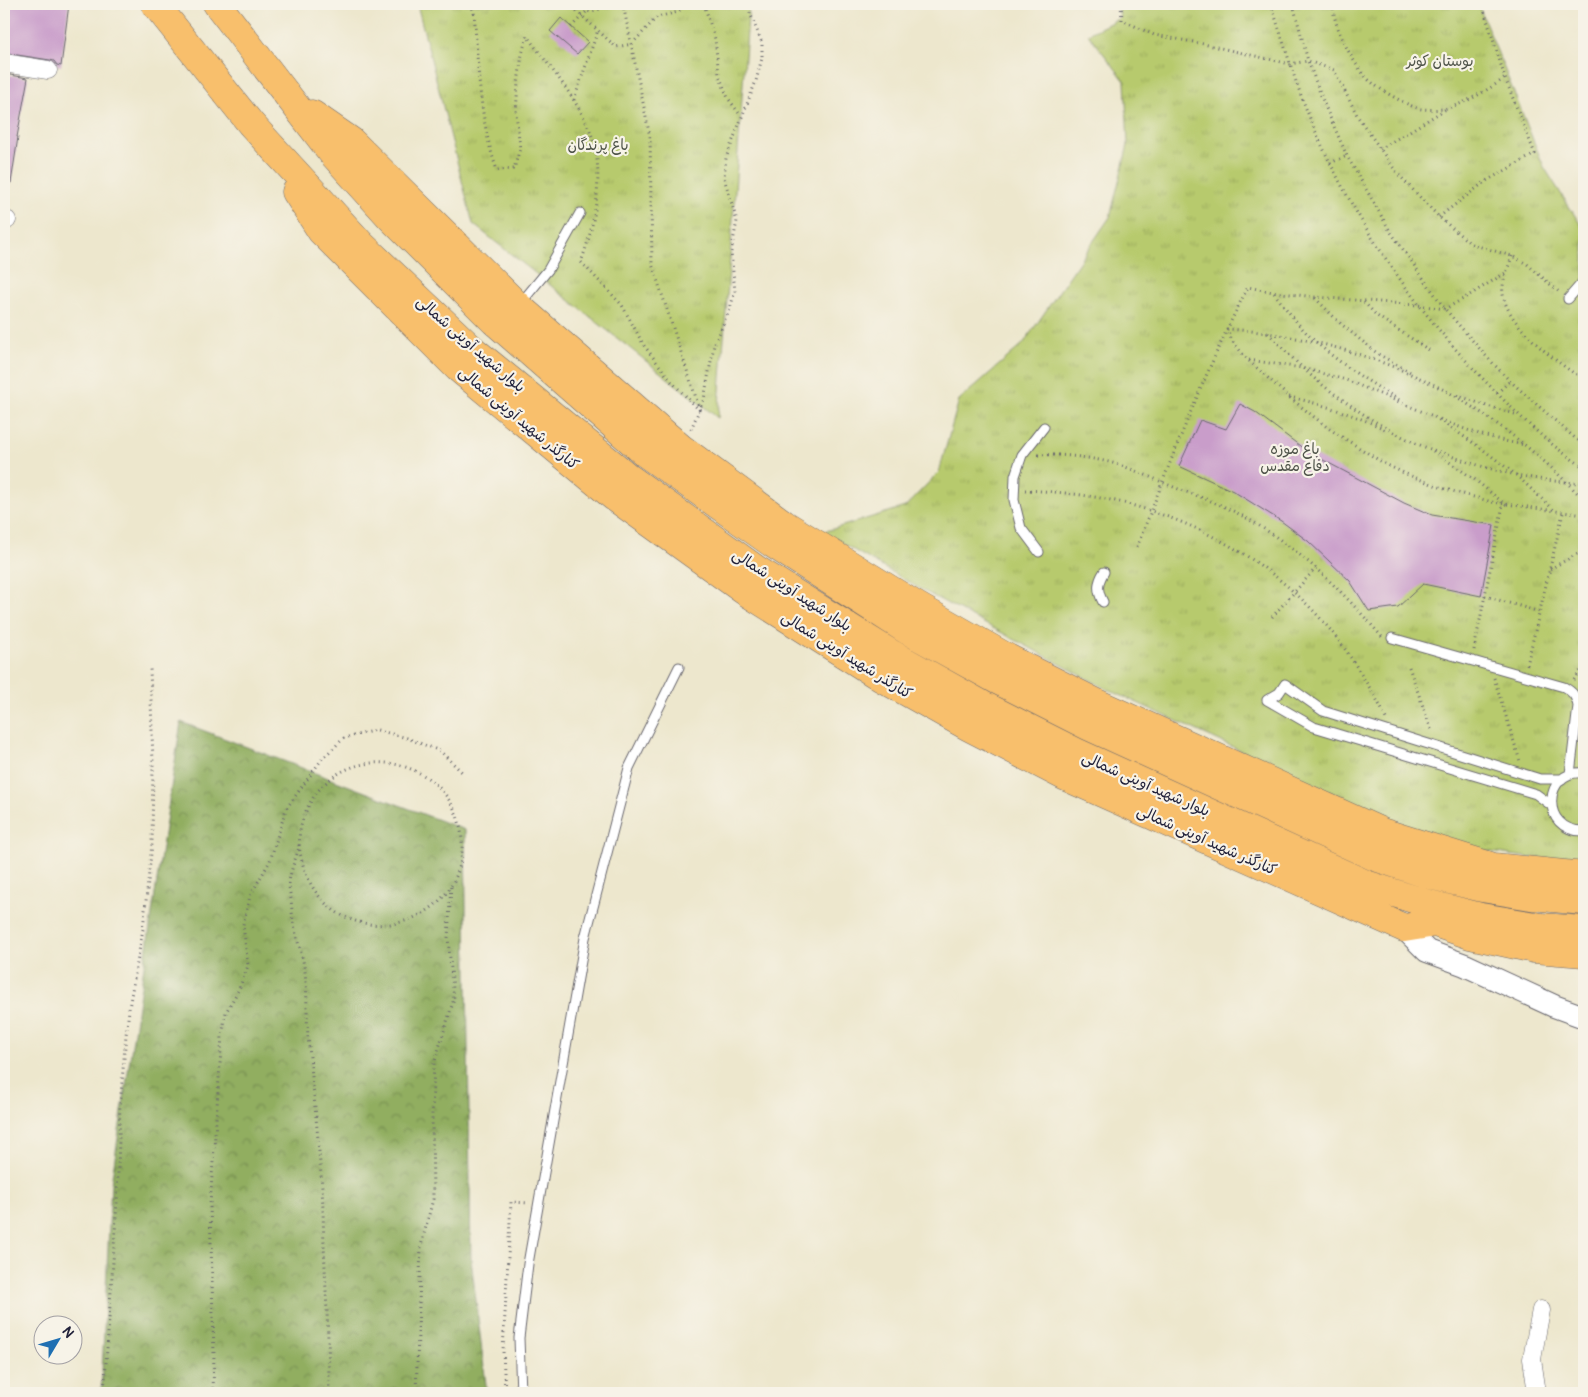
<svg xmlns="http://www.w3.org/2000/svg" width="1588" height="1397" font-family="Pangolin,'Playpen Sans Arabic',sans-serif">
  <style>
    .forest { fill: url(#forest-crowns); stroke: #5a684e }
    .park { fill: url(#park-tufts); stroke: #6c7654 }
    .building { fill: #c99dca }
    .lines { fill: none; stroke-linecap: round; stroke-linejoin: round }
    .service-casing { stroke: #69676e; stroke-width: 11 }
    .minor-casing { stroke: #69676e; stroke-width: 19 }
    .tertiary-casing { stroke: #69676e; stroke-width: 24 }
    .primary-casing { stroke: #69676e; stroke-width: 29 }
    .path { stroke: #69676e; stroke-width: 3; stroke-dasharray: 1 4; stroke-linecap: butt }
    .service { stroke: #fff; stroke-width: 9 }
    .minor { stroke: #fff; stroke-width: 18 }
    .tertiary { stroke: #fff; stroke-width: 22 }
    .primary { stroke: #f8bf6c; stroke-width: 28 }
    .labels { text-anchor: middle; stroke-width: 4.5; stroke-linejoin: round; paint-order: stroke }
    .park-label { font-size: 15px; fill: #4f544a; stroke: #f7f3e8 }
    .street-label { font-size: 15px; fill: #22223b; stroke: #f7f3e8 }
  </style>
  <defs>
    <pattern id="forest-crowns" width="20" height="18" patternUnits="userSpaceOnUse" patternTransform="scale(1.25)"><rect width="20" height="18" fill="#91ae60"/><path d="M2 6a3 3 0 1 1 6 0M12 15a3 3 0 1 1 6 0" fill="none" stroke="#768d50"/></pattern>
    <pattern id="park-tufts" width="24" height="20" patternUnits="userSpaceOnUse" patternTransform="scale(1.25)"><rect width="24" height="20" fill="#b7ca6d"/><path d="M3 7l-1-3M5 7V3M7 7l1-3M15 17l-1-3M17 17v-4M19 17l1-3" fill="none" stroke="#9dad5f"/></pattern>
  </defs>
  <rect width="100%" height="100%" fill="#f7f3e8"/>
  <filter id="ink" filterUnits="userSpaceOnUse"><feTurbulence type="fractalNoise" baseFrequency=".02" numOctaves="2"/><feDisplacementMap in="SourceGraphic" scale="10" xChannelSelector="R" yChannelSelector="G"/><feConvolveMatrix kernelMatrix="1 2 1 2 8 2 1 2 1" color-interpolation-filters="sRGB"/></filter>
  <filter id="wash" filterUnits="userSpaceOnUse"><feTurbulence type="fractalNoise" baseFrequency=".0096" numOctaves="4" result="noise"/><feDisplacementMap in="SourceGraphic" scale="20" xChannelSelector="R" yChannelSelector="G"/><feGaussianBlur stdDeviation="1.12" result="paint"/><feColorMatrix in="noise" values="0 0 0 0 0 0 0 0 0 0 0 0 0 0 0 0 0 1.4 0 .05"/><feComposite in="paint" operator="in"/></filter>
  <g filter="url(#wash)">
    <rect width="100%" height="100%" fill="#ede7cd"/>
    <path class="forest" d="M181 722 465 830 471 1259 487 1393H101L111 1184Z"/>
    <path class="park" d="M417 4H749L718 418 473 224Z
      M1118 4H1478L1544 167 1584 230V863L1559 862 1477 850 1391 820 1105 688 922 590 823 532 905 507 939 472 959 400 1023 344 1110 217 1128 145 1125 81 1088 34 1120 18Z"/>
    <g id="blocks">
      <path class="building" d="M4 4H69L61 66 57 65 54 61 50 60 4 53Z
        M561 18 588 42 577 54 550 31Z
        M4 74 28 78 17 137H18L11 183 4 182Z
        M1240 404 1255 412 1308 452 1404 503 1432 515 1494 525 1481 596 1423 584 1398 607 1369 611 1350 581 1308 541 1281 521 1233 491 1179 466 1200 420 1226 429Z"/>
    </g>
  </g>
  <g filter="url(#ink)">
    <use href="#blocks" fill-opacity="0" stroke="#69676e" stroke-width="1"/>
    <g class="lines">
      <defs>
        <path id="service" d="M1568 299 1581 284 1584 285
          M520 304 548 270 580 213
          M1039 552 1021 528 1014 500 1015 476 1022 455 1044 427
          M1103 602C1097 591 1097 583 1104 572
          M1392 638 1564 687C1573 692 1576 696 1578 706L1570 774
          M1267 700 1279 693 1285 684 1323 711 1540 779H1562
          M1267 700 1314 727 1536 794 1551 805
          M1584 773C1543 768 1539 832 1584 831
          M521 1393 519 1338 528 1264 585 938 629 768 679 667"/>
        <path id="minor" d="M4 63 48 70
          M4 219 7 220
          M1537 1393 1532 1359 1541 1310"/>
        <path id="tertiary" d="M1404 928 1427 951 1465 965 1554 1006 1584 1017"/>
        <path id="primary" d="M155 4 251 124 362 245 472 349 628 477 756 569 892 654 983 705 1076 752 1366 884 1422 902 1481 917 1541 927 1584 930
          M217 4 332 153 391 218 494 321 645 453 773 544 905 629 997 680 1088 726 1375 857 1429 875 1482 888 1531 896 1584 901
          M312 114 351 141 518 306 681 448 784 524 917 606 1008 658 1099 704 1382 832 1494 867 1584 876
          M296 192 321 231 458 368 614 497 743 590 880 677 969 727 1066 777 1404 928 1435 923 1470 935 1534 949 1584 953"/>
      </defs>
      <use href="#service" class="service-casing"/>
      <use href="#minor" class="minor-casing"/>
      <use href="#tertiary" class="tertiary-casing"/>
      <use href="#primary" class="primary-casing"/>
      <path class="path" d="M470 4 474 11C478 64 479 120 497 170L514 169 520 148 516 113 518 83 522 54 527 36C547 64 572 92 587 124 607 164 596 222 581 262L622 305 643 344 671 381 700 411
        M569 4 616 47 632 44 657 17 678 12 685 4
        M582 4C585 12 592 14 599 9L602 4
        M623 4 650 137 652 264 700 410
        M704 4 715 39 719 75 728 98 741 116
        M1121 4 1122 20 1154 35 1199 43 1290 64 1308 61 1334 70 1358 117 1397 173 1439 217 1471 244 1512 256 1527 264 1559 292
        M1271 4C1283 40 1293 76 1307 111 1348 213 1413 308 1490 386 1519 416 1549 445 1584 467
        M1293 4 1308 61 1325 106 1347 156 1390 231 1445 309 1486 356 1510 381 1575 438 1584 444
        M1333 4C1332 24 1352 61 1365 76 1374 87 1403 103 1417 108 1422 110 1441 110 1447 108 1465 104 1489 89 1505 78
        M571 27 587 11
        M574 100 598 30
        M1380 149 1446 109
        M1330 163 1347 156
        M1439 217 1486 181 1535 154 1505 78 1482 4
        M1512 256C1509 266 1504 276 1503 286 1498 320 1559 364 1584 380
        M1274 293C1287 310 1301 329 1317 343 1343 366 1372 384 1401 401
        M1315 298 1341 324 1378 354 1412 373
        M1364 302 1377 316 1429 350
        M1268 333C1290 356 1312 379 1339 397 1363 415 1390 432 1418 444 1426 448 1434 450 1443 453 1487 470 1536 482 1584 483
        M1249 360 1302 368 1346 380 1433 416 1481 448 1515 474 1555 511
        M1497 393 1510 381
        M1457 395 1484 405 1518 415
        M1289 397C1323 404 1354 415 1385 429
        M1440 419C1467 431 1495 440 1525 445
        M691 429 704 399 714 345 730 309 735 291 731 252 737 221 724 178 726 158 756 81 762 58V43L750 13V4
        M1433 451 1474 479 1506 505
        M1038 455C1061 454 1086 457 1109 462 1132 468 1154 479 1176 488 1197 496 1219 503 1239 514 1295 544 1341 589 1382 637
        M1025 490C1063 492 1102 496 1138 507 1228 533 1309 588 1358 669 1368 686 1379 701 1386 719
        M1584 500C1552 466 1516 436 1477 410 1467 404 1458 397 1448 392 1383 357 1300 333 1227 329L1232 341 1248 360 1289 397 1328 428 1385 464 1406 474 1445 489 1492 502 1584 515
        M1137 547C1171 460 1205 371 1248 287L1273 292 1315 297 1418 305 1445 309 1463 299 1507 272
        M1550 569 1584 550
        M1485 596 1540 612
        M1272 617 1316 568
        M1474 650 1503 505
        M1527 665 1563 513
        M1409 667 1432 732
        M1494 678 1520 761
        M1574 680 1584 666
        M299 845C314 968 477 937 461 831 450 763 361 738 317 792 309 803 302 817 300 831 299 836 300 841 299 847 296 859 290 871 289 883 289 888 290 894 291 899 292 908 292 917 294 925 297 941 303 956 305 972 308 997 306 1022 309 1047 313 1086 317 1125 320 1164 323 1190 323 1217 324 1244 326 1294 329 1343 329 1393
        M104 1393 117 1203 120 1105 126 1035 130 1002 143 929 152 844 153 763 150 667
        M213 1393 214 1354 210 1205 222 1036 226 1012 239 989 248 966 243 925 250 896 270 861 286 809 322 759 344 738 377 730 407 738 440 751 464 774
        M416 1393 421 1246 433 1199 432 1114 434 1064 454 999 448 938 451 885
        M505 1393 503 1351 511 1202 528 1203"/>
      <use href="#service" class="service"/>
      <use href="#minor" class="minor"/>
      <use href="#tertiary" class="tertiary"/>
      <use href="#primary" class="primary"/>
    </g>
  </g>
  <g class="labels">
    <g class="park-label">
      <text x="1440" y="66">بوستان کوثر</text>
      <text x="598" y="150">باغ پرندگان</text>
      <text x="1295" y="454">باغ موزه<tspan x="1295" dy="17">دفاع مقدس</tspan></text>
    </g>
    <g class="street-label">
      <text transform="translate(471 344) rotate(41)" y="5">بلوار شهید آوینی شمالی</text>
      <text transform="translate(519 418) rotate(40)" y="5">کنارگذر شهید آوینی شمالی</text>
      <text transform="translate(792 590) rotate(33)" y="5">بلوار شهید آوینی شمالی</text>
      <text transform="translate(847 655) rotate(32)" y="5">کنارگذر شهید آوینی شمالی</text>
      <text transform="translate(1146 784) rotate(24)" y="5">بلوار شهید آوینی شمالی</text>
      <text transform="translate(1207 840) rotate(24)" y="5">کنارگذر شهید آوینی شمالی</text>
    </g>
  </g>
  <rect width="1588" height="1397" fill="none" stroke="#f7f3e8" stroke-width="20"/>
  <g transform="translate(58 1340) rotate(52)"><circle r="24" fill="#f7f3e8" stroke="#a29fa3"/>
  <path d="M0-4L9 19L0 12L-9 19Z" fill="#1f6fb2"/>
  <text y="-8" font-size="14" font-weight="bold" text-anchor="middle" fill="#22223b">N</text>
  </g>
</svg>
